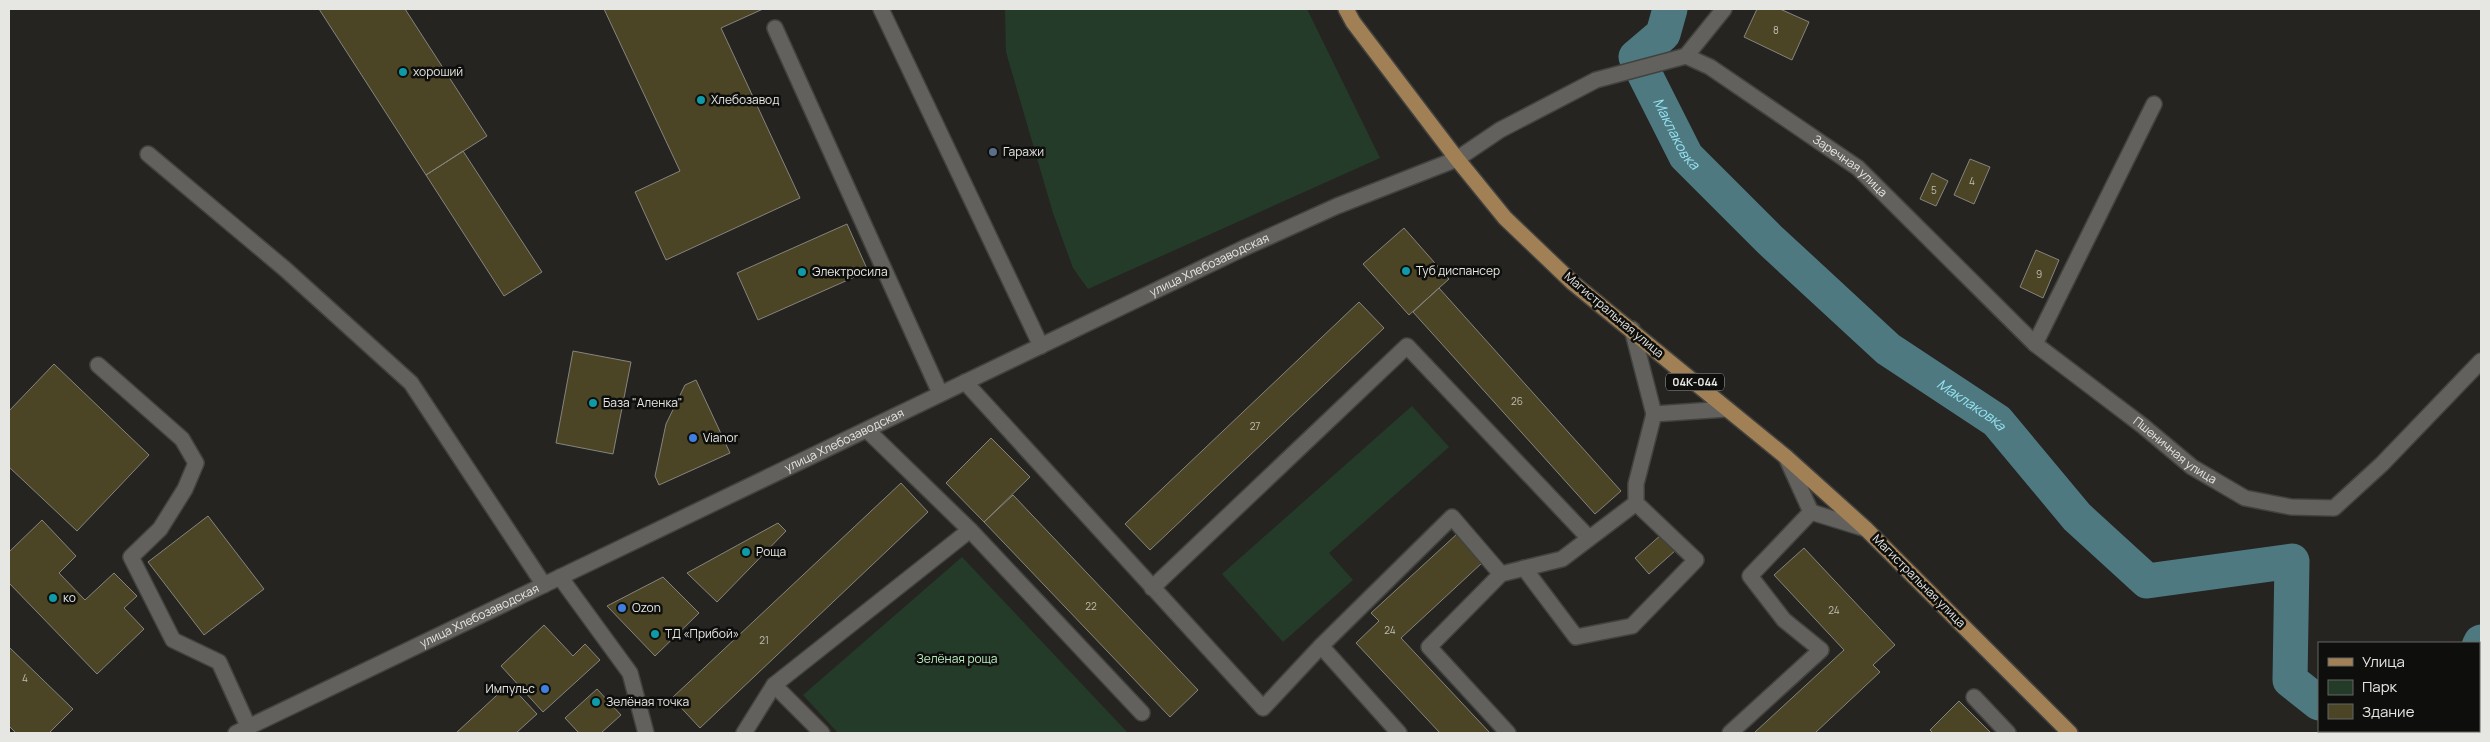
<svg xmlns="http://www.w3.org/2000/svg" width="2490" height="742" font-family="Manrope,sans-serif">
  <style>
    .green { fill: #253b29 }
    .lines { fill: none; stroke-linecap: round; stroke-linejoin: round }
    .river { stroke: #4e7981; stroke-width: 35 }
    .building { fill: #4b4525; stroke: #85847f }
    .minor-casing { stroke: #42423e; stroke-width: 18 }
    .major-casing { stroke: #42423e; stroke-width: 18 }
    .minor { stroke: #62615d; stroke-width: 15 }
    .major { stroke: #a28056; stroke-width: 15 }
    .culture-dot { fill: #0f9aa8; stroke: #0e0e0c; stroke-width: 2 }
    .service-dot { fill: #5c6f8a; stroke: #0e0e0c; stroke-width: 2 }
    .shop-dot { fill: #3f7fe0; stroke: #0e0e0c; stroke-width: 2 }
    .labels { text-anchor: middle; stroke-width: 5; stroke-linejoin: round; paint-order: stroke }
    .number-label { font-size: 10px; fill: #bfbeb4 }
    .shield { fill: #0e0e0c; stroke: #a5a5a2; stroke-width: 1 }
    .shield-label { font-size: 11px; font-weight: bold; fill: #e6e6e3 }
    .poi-label { font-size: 12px; fill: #e6e6e3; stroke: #0e0e0c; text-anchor: start }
    .street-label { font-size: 12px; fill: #e6e6e3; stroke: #0e0e0c }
    .park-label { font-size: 12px; fill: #b8eabf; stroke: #0e0e0c }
    .water-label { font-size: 14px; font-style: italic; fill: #96e3f2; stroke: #0e0e0c }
  </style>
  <rect width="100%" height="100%" fill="#252421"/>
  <path class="green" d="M1005 9H1307L1380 158 1088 289 1073 268 1053 213 1006 52Z
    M1412 406 1449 447 1329 553 1353 580 1283 642 1222 574Z
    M962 557 1128 733H838L803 695Z"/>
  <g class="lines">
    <g class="river">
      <path id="s1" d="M1670 9 1663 34 1636 57 1686 156 1769 239 1888 349 1997 421 2077 517 2147 581 2292 561 2290 680 2319 703"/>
      <path d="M2479 646 2481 642"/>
    </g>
  </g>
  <path class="building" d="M319 9H405L487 136 426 175Z
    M604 9H763L721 28 800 198 666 260 635 192 680 171Z
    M1757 9H1780L1809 22 1792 60 1744 37Z
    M463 151 542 272 504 296 426 175Z
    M1970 159 1990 167 1974 204 1954 195Z
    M1932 173 1948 181 1936 206 1920 199Z
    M847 224 868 271 758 320 737 273Z
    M1404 228 1449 279 1409 315 1363 264Z
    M2036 250 2059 260 2043 298 2020 287Z
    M1439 288 1621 491 1595 514 1413 312Z
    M1359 302 1384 328 1150 550 1125 524Z
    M573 351 631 362 613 454 556 443Z
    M54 364 149 455 77 531 9 467V411Z
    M696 380 730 453 659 485 655 476 666 424 685 385Z
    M991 438 1030 477 984 522 946 483Z
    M901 483 928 512 700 728 672 698Z
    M1013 495 1198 690 1170 717 984 522Z
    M208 516 264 589 204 635 148 562Z
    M42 520 76 556 59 573 85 600 114 573 137 596 124 608 144 629 97 674 9 583V552Z
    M778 523 786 531 717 602 687 573Z
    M1457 534 1483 562 1401 638 1490 733H1440L1356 643 1379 621 1371 613Z
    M1662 534 1676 550 1649 574 1635 558Z
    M1804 548 1895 645 1873 665 1880 672 1815 733H1754L1844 650 1774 575Z
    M663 577 699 613 655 656 607 606Z
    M544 625 573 656 585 644 600 660 543 712 501 666Z
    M9 647 73 709 49 733H16L9 726Z
    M509 684 537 714 516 733H456Z
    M597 689 621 715 601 733H579L565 718Z
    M1959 701 1991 733H1933L1930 730Z"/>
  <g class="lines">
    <defs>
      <g id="minor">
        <path d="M881 9 1041 346"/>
        <path d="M775 28 940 393"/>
        <path id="s2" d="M1686 56 1710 67 1858 168 2035 344 2143 426 2192 467 2245 498 2291 507 2334 508 2382 464 2481 361"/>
        <path d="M1686 56 1724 9"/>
        <path d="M148 154 285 269 411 383 544 585"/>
        <path d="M1632 329 1654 414"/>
        <path d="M2035 344 2154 104"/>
        <path d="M98 365 182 439 196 463 185 489 160 529 131 557 173 640 219 662 249 728"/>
        <path d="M965 382 1263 708 1321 646 1452 517 1501 574"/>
        <path d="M867 430 970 530 1142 713"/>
        <path d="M1786 457 1811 512"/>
        <path d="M1524 568 1576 637 1632 626 1696 560 1636 503V484L1654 414 1727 409"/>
        <path d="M560 577 630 673 646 733"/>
        <path d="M1152 588 1407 346 1588 537"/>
        <path d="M1321 646 1399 733"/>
        <path d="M774 685 822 733"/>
        <path d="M1974 697 2008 733"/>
        <path id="s3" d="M236 733 1244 248 1337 206 1457 159 1500 130 1596 80 1686 56"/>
        <path d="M744 733 774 685 970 530"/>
        <path d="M1508 733 1429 647 1501 574 1562 559 1636 503"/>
        <path d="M1730 733 1821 650 1784 620 1750 576 1811 512 1866 529"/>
      </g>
      <path id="major" d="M1346 9 1353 22 1457 159 1505 218 1573 283 1786 457 1866 529 2070 733"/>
    </defs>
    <use href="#minor" class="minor-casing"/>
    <use href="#major" class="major-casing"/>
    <use href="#minor" class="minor"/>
    <use href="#major" class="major"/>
  </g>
  <g class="culture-dot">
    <circle cx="403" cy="72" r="5"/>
    <circle cx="701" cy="100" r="5"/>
    <circle cx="1406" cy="271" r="5"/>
    <circle cx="802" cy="272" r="5"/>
    <circle cx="593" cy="403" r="5"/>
    <circle cx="746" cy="552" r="5"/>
    <circle cx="53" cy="598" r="5"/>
    <circle cx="655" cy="634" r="5"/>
    <circle cx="596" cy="702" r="5"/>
  </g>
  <circle class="service-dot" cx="993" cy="152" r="5"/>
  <g class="shop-dot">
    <circle cx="693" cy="438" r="5"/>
    <circle cx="622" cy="608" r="5"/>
    <circle cx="545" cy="689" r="5"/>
  </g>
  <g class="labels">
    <g class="number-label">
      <text x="1776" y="34">8</text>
      <text x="1972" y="185">4</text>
      <text x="1934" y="194">5</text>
      <text x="2039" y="278">9</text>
      <text x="1517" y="405">26</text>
      <text x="1255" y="430">27</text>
      <text x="1091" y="610">22</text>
      <text x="1834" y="614">24</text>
      <text x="1390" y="634">24</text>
      <text x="764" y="644">21</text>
      <text x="25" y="682">4</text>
    </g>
    <rect class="shield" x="1666" y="373.5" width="58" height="17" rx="4"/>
    <g class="shield-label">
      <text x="1695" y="386">04К-044</text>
    </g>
    <g class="poi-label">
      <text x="413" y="76">хороший</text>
      <text x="711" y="104">Хлебозавод</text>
      <text x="1003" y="156">Гаражи</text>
      <text x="1416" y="275">Туб диспансер</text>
      <text x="812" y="276">Электросила</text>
      <text x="603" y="407">База "Аленка"</text>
      <text x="703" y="442">Vianor</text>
      <text x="756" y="556">Роща</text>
      <text x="63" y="602">ко</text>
      <text x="632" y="612">Ozon</text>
      <text x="665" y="638">ТД «Прибой»</text>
      <text x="535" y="693" text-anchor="end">Импульс</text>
      <text x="606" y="706">Зелёная точка</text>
    </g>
    <g class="street-label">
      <text dy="4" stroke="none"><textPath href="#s2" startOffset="198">Заречная улица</textPath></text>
      <text dy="4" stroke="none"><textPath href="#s3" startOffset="1080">улица Хлебозаводская</textPath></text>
      <text transform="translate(1614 315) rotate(40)" y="4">Магистральная улица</text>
      <text dy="4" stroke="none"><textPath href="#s3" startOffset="675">улица Хлебозаводская</textPath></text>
      <text dy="4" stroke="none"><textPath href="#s2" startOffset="631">Пшеничная улица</textPath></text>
      <text transform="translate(1919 581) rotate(45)" y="4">Магистральная улица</text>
      <text dy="4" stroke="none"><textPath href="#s3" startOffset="270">улица Хлебозаводская</textPath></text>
    </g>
    <g class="park-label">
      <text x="957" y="663">Зелёная роща</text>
    </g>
    <g class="water-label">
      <text dy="5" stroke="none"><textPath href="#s1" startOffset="148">Маклаковка</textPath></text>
      <text dy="5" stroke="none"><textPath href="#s1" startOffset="552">Маклаковка</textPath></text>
    </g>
  </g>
  <rect width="2490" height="742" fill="none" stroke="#e6e6e3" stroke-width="20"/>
  <rect x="2318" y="642" width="162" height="90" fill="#0e0e0c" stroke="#646462"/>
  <rect x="2328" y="658" width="25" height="8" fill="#a28056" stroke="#646462"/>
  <text x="2362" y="667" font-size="15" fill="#e6e6e3">Улица</text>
  <rect x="2328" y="680" width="25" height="15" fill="#253b29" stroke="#646462"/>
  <text x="2362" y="692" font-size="15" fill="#e6e6e3">Парк</text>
  <rect x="2328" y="704" width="25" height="15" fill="#4b4525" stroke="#646462"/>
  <text x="2362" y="717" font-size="15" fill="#e6e6e3">Здание</text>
</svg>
